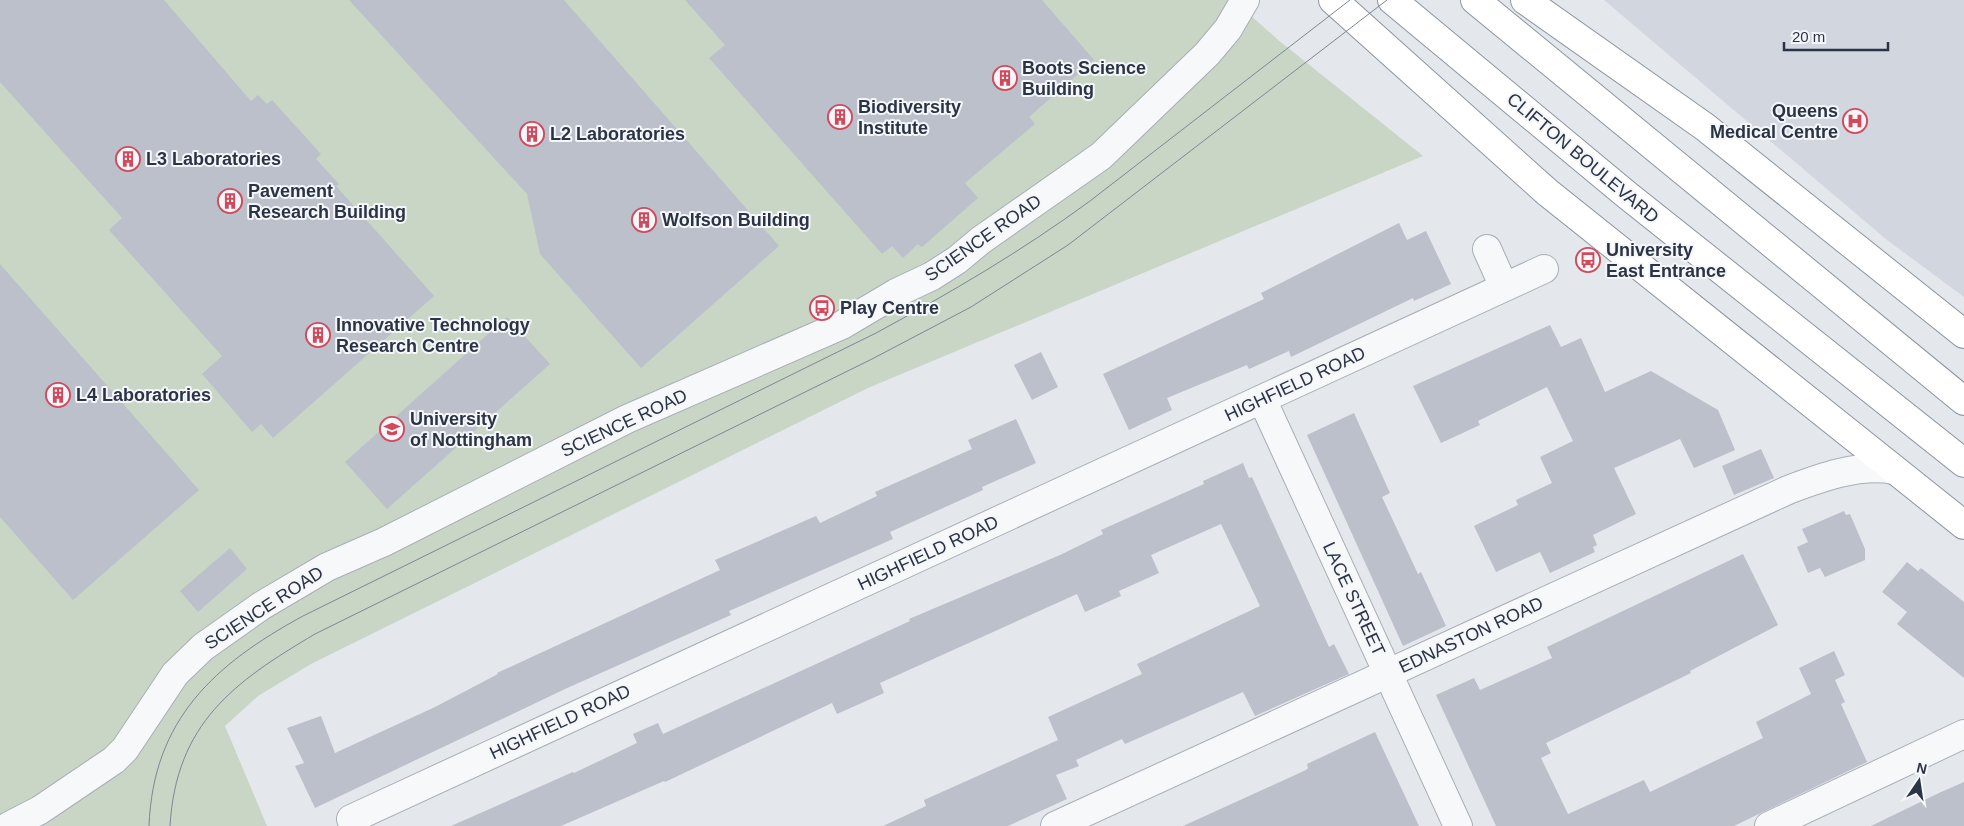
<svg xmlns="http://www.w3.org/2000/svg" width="1964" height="826" font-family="Arial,sans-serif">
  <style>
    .built { fill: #d2d6de }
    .green { fill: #c9d6c5 }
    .building { fill: #bbc0ca }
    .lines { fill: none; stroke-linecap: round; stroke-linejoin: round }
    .street-casing { stroke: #a9aeb7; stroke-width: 30 }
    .highway-casing { stroke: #8b94a3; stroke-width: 30 }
    .street { stroke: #f7f8fa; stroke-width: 28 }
    .highway { stroke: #fff; stroke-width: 28 }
    .tram { stroke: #7d8696; stroke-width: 1 }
    .labels { text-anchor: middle; stroke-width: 4; stroke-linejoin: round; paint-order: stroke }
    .poi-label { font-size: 18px; font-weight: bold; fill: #2b3445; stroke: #f4f6f9; text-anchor: start }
    .street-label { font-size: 18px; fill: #2b3445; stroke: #f4f6f9 }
  </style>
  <rect width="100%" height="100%" fill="#e4e7ec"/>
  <path class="built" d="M1604 0H1964V297L1887 240Z"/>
  <path class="green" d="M0 0H1233L1277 39 1423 156 868 388 311 664 258 696 225 726 267 826H0Z"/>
  <path class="building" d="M0 0H164L251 101 258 95 267 104 272 100 321 154 316 159 339 184 336 186 434 296 273 438 261 424 252 432 202 374 222 356 109 230 122 218 0 82Z
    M349 0H564L779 246 641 368 540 254 527 194Z
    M685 0H1042L1094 60 1029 117 1035 124 965 183 978 198 922 247 918 244 903 258 892 246 882 254 709 58 725 45Z
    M1399 223 1407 240 1426 231 1451 284 1414 301 1413 298 1291 357 1289 351 1249 369 1247 365 1167 398 1172 410 1129 430 1103 374 1264 299 1261 293Z
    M0 264 199 490 73 600 0 517Z
    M507 317 550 364 387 509 345 462Z
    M1550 325 1561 347 1581 338 1605 392 1651 371 1718 410 1735 450 1694 468 1680 439 1614 468 1636 514 1593 535 1597 545 1593 547 1595 552 1550 573 1540 552 1496 572 1474 526 1518 505 1516 500 1552 483 1540 457 1573 441 1547 387 1478 421 1480 425 1441 443 1413 386Z
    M1041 352 1058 387 1032 400 1014 365Z
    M1354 413 1390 493 1382 497 1418 574 1421 572 1446 626 1403 646 1307 435Z
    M1016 419 1036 463 982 487 983 490 890 532 893 539 729 611 731 615 565 689 315 808 295 766 304 763 287 728 321 716 335 753 435 707 498 674 497 673 720 570 715 560 816 516 820 523 877 496 875 492 972 449 968 440Z
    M1761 449 1774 478 1734 495 1722 466Z
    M1243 463 1249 478 1252 477 1329 647 1334 644 1349 674 1255 716 1243 692 1125 744 1122 739 1076 760 1079 766 1056 775 1067 799 1008 826H883L926 806 924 800 1058 740 1048 717 1142 674 1137 664 1260 606 1221 524 1151 555 1159 573 1119 591 1121 596 1085 612 1077 594 880 683 884 693 837 714 832 703 665 782 664 781 561 826H451L573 772 574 773 637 743 633 734 658 723 663 734 910 621 909 619 1060 555 1103 534 1101 530 1204 484 1203 481Z
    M1844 511 1846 515 1850 514 1865 549V560L1825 577 1820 568 1808 573 1797 547 1808 542 1802 529Z
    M230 548 247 569 198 612 180 591Z
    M1743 554 1778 625 1690 671 1691 673 1546 743 1551 753 1541 758 1568 814 1644 780 1650 792 1763 738 1756 722 1811 694 1799 668 1834 651 1845 675 1835 680 1845 702 1841 704 1867 762 1734 826H1496L1436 695 1474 678 1480 690 1552 658 1547 647Z
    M1907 562 1918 571 1921 568 1964 602V678L1897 624 1907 612 1882 592Z
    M1375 732 1419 826H1183L1306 770 1308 768 1307 764Z
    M1964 782V826H1871L1941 792Z"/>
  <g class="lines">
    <defs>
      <path id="street" d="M1487 249 1504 287
        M1262 399 1458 826
        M9 826 40 810 114 760 125 749 175 674 203 647 261 606 327 567 384 542 627 419 842 325 896 293 932 276 957 260 981 240 1101 156 1207 54 1228 29 1245 0
        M354 826 351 819 1544 269
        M1055 826 1788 490C1819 478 1860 463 1894 470
        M1769 826 1964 734"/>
      <path id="highway" d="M1333 0 1547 192 1964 525
        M1392 0 1627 195 1964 463
        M1475 0 1964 401
        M1525 0 1705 127 1964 334"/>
    </defs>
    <use href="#street" class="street-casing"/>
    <use href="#highway" class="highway-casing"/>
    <use href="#street" class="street"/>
    <use href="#highway" class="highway"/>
    <path class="tram" d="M149 826C153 719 215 664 303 616L876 333C950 293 1022 251 1090 201L1350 0
      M170 826C176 723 234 682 315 634L872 359 971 307 1068 245 1387 0"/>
  </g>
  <defs>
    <symbol id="building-ring" viewBox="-11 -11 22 22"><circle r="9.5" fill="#f4f6f9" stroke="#d1495b" stroke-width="1.5"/><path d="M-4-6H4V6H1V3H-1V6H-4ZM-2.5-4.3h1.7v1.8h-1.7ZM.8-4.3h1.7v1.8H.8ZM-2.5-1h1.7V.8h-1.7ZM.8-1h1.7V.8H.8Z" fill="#d1495b"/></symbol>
    <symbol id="hospital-ring" viewBox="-11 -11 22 22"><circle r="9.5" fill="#f4f6f9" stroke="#d1495b" stroke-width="1.5"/><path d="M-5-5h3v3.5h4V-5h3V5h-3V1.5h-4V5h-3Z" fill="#d1495b"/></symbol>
    <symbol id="bus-ring" viewBox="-11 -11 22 22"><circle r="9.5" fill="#f4f6f9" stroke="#d1495b" stroke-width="1.5"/><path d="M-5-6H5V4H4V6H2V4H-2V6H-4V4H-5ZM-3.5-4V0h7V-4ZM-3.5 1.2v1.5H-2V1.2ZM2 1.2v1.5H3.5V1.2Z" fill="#d1495b"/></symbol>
    <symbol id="university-ring" viewBox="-11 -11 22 22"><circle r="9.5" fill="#f4f6f9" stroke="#d1495b" stroke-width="1.5"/><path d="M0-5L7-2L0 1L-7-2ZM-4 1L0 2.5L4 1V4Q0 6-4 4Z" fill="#d1495b"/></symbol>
  </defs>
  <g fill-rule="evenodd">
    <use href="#building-ring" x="991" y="64" width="28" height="28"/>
    <use href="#building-ring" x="826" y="103" width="28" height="28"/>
    <use href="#hospital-ring" x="1841" y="107" width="28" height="28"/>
    <use href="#building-ring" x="518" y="120" width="28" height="28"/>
    <use href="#building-ring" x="114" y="145" width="28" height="28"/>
    <use href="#building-ring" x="216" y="187" width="28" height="28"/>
    <use href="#building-ring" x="630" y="206" width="28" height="28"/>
    <use href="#bus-ring" x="1574" y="246" width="28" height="28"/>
    <use href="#bus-ring" x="808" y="294" width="28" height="28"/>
    <use href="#building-ring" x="304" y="321" width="28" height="28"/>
    <use href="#building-ring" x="44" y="381" width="28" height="28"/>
    <use href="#university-ring" x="378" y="415" width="28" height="28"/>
  </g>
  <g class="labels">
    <g class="poi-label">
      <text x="1022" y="74">Boots Science<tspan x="1022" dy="21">Building</tspan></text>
      <text x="858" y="113">Biodiversity<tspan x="858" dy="21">Institute</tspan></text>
      <text x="1838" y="117" text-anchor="end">Queens<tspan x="1838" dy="21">Medical Centre</tspan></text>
      <text x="550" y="140">L2 Laboratories</text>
      <text x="146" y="165">L3 Laboratories</text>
      <text x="248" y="197">Pavement<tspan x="248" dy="21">Research Building</tspan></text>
      <text x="662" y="226">Wolfson Building</text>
      <text x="1606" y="256">University<tspan x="1606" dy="21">East Entrance</tspan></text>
      <text x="840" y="314">Play Centre</text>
      <text x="336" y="331">Innovative Technology<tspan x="336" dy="21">Research Centre</tspan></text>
      <text x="76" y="401">L4 Laboratories</text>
      <text x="410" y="425">University<tspan x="410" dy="21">of Nottingham</tspan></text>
    </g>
    <g class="street-label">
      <text transform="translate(1583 158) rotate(40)" y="6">CLIFTON BOULEVARD</text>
      <text transform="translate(983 238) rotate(-35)" y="6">SCIENCE ROAD</text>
      <text transform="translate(1295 384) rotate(-25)" y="6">HIGHFIELD ROAD</text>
      <text transform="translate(624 423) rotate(-25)" y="6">SCIENCE ROAD</text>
      <text transform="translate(928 553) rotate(-25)" y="6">HIGHFIELD ROAD</text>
      <text transform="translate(1354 599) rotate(65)" y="6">LACE STREET</text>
      <text transform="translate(264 608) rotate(-33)" y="6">SCIENCE ROAD</text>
      <text transform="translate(1471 635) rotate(-25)" y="6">EDNASTON ROAD</text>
      <text transform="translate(560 722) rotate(-25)" y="6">HIGHFIELD ROAD</text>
    </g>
  </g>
  <g transform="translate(1919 781) rotate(13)" stroke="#f4f6f9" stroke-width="4" paint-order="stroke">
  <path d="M0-4L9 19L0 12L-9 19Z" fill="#2b3445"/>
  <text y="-8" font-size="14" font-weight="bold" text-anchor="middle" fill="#2b3445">N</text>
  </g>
  <path d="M1784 42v8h104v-8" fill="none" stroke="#2b3445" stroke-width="2.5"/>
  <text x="1792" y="42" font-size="15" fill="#2b3445" stroke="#f4f6f9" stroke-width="4" paint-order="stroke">20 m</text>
</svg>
